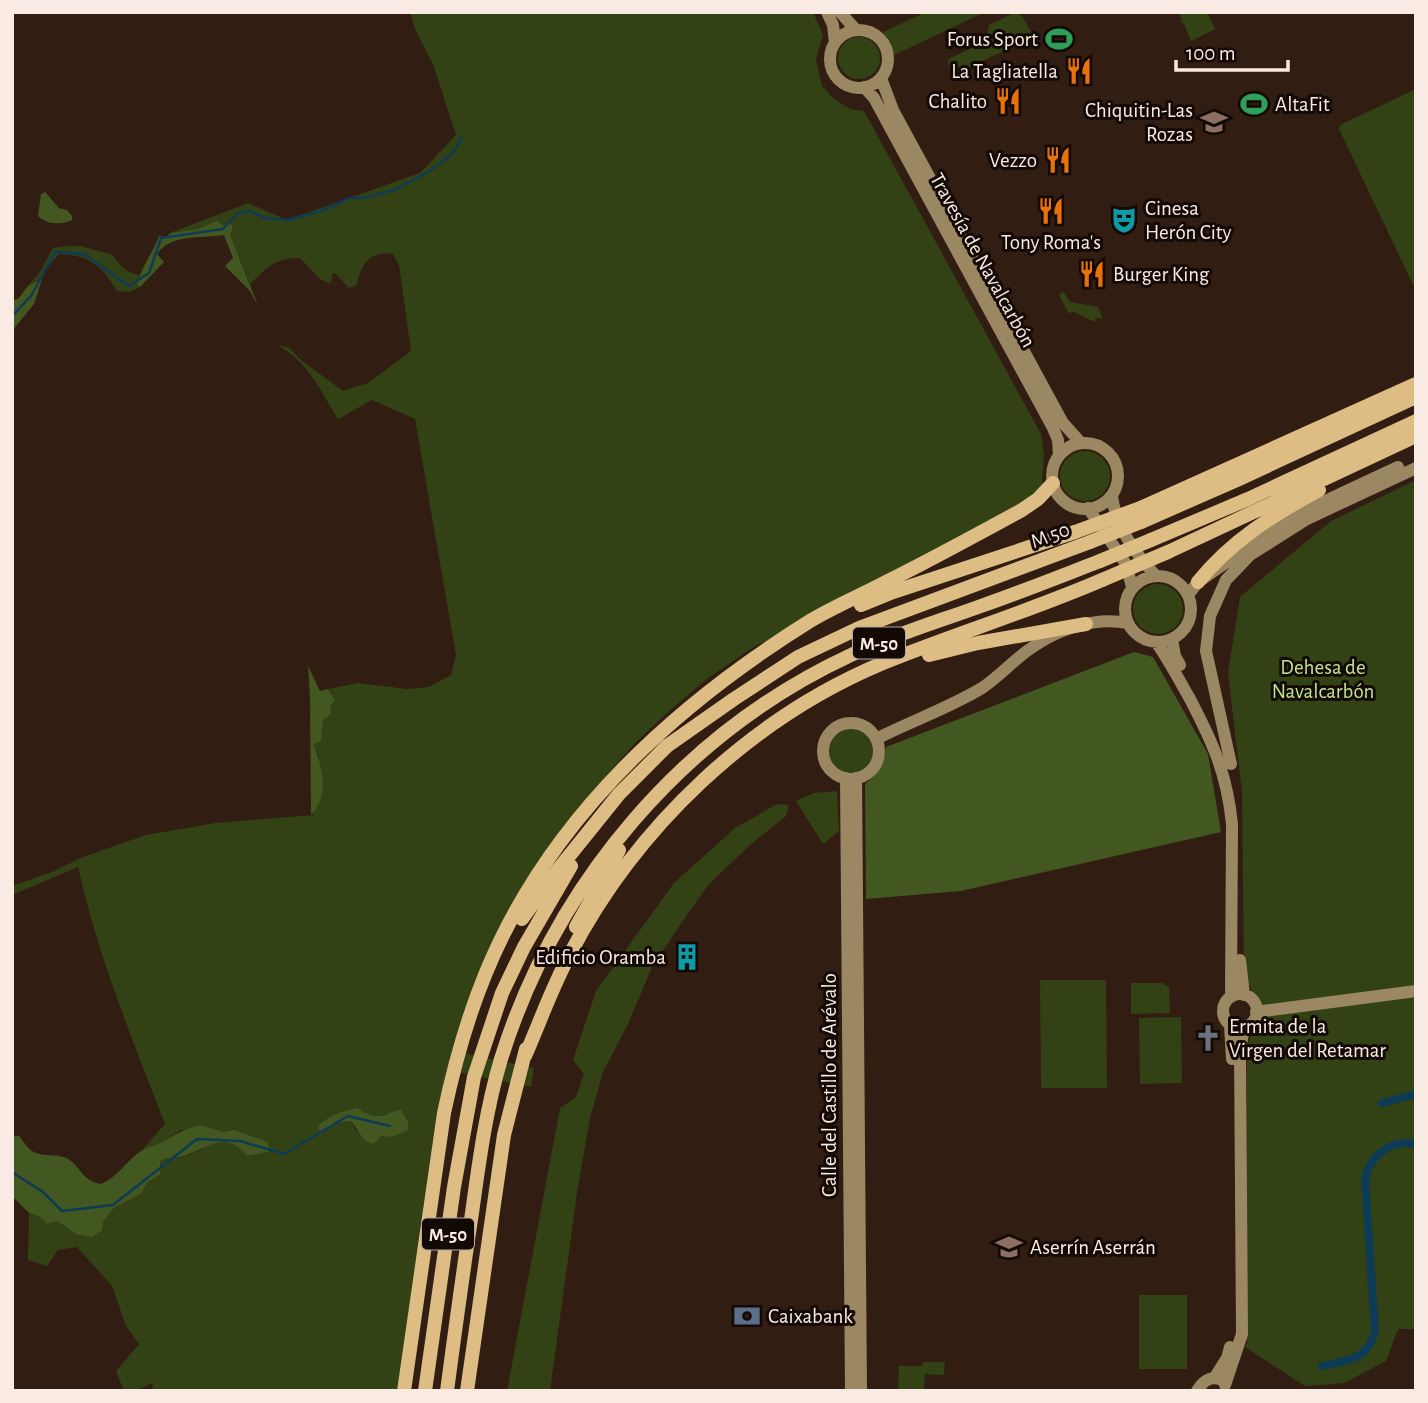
<svg xmlns="http://www.w3.org/2000/svg" width="1428" height="1403" font-family="'Alegreya Sans',sans-serif">
  <style>
    .green { fill: #324215; fill-rule: evenodd }
    .forest { fill: #435721 }
    .lines { fill: none; stroke-linecap: round; stroke-linejoin: round }
    .stream { stroke: #0e3b56; stroke-width: 2.5 }
    .canal { stroke: #0e3b56; stroke-width: 8 }
    .secondary { stroke: #9c8763; stroke-width: 12 }
    .highway { stroke: #ddbd83; stroke-width: 14 }
    .highway-bridge { stroke: #ddbd83; stroke-width: 14 }
    .labels { text-anchor: middle; stroke-width: 6; stroke-linejoin: round; paint-order: stroke }
    .shield { fill: #130a06; stroke: #b5a7a1; stroke-width: 2 }
    .shield-label { font-size: 19px; font-weight: bold; fill: #faeae4 }
    .poi-label { font-size: 21px; fill: #faeae4; stroke: #130a06; text-anchor: end }
    .street-label { font-size: 21px; fill: #faeae4; stroke: #130a06 }
    .park-label { font-size: 21px; fill: #c0e390; stroke: #130a06 }
  </style>
  <rect width="100%" height="100%" fill="#321d13"/>
  <path class="green" d="M410 12H813L823 35 816 59 822 86 834 99 850 109 864 111 1041 434 1044 455 1042 481 1046 491 811 620 755 646 708 678 667 713 636 742 591 793 552 843 454 1051 534 1068 531 1087 448 1070 437 1111 397 1391H152L153 1383 135 1391H124L116 1371 139 1344 126 1326 112 1286 77 1247 58 1250 47 1266 28 1260 29 1213 40 1217 47 1224 57 1221 76 1234 103 1222 114 1208 141 1194 147 1183 160 1175V1161C173 1155 179 1159 187 1156 211 1146 227 1131 248 1156L269 1152 223 1132 181 1130 158 1144 143 1149 165 1124C132 1039 98 956 78 867L12 895V886L52 872 83 857 146 835 215 823 313 815 319 756 312 745 321 740 323 720 331 714 330 707 335 700 328 689 358 683 407 689 429 687 451 675 456 655 415 419 372 400 338 419C320 390 308 361 277 345L289 348 301 360 343 391 368 383 411 351 399 265 393 254C370 251 361 263 357 285L349 288 335 273 332 274 331 284 320 279 300 258C274 258 268 267 250 284L230 234 217 221 197 229 170 233 248 203 287 220 420 173 456 135 433 64 415 29ZM357 1108C365 1113 375 1118 385 1115 392 1114 393 1110 401 1110L408 1121 393 1137 356 1131 351 1121 338 1123 321 1133 318 1125C330 1116 342 1110 357 1108Z
    M926 12H985L894 55 883 32Z
    M1016 12 1022 16 1034 37 954 74 948 63 949 59C966 49 986 47 989 25Z
    M1178 12H1207L1215 29 1191 41 1184 24 1180 22 1182 20Z
    M838 58a21 21 0 1 1 42 0a21 21 0 1 1-42 0Z
    M1416 89V291L1339 129 1340 125Z
    M68 246H81L113 255C121 267 125 272 139 275L137 285 140 287 129 292 117 291C100 264 91 256 59 254L45 270 42 279 28 286 40 272 53 248Z
    M1064 292 1070 302 1098 307 1103 319 1096 318 1095 322 1072 311 1069 314 1059 295 1060 293Z
    M1060 476a25 25 0 1 1 50 0a25 25 0 1 1-50 0Z
    M1416 480V1329H1398L1386 1361 1344 1383 1305 1386 1245 1347 1247 1342V1049L1250 1038 1264 1016C1261 1000 1249 989 1244 974L1242 792 1228 673 1240 597 1331 521Z
    M1133 609a25 25 0 1 1 50 0a25 25 0 1 1-50 0Z
    M826 751a24 24 0 1 1 48 0a24 24 0 1 1-48 0Z
    M837 791 839 831 823 844 796 801 814 793Z
    M777 804 789 805 786 816 749 846 709 884 687 915 652 967 628 1024 603 1072 590 1118 577 1193 550 1391H507L560 1108 576 1097 584 1074 573 1060 596 991 674 883 735 828Z
    M1040 980H1106L1107 1088H1041Z
    M1131 983H1162L1169 987 1170 1013 1131 1014Z
    M1181 1017 1182 1083 1140 1084 1139 1018Z
    M1139 1295H1187V1369H1139Z
    M923 1362H945L944 1375 925 1374 924 1391H901L898 1388 899 1366H922Z"/>
  <path class="forest" d="M45 192 59 208 67 210 72 216V220C61 225 47 225 38 216L41 194Z
    M217 221 223 226 229 222 233 227 230 234 258 306 250 291 225 266 233 258 224 235C201 239 172 233 157 254L164 262 140 287 137 285C141 267 153 253 159 236L166 238 170 233 197 229Z
    M42 279 34 304 12 331V300L18 299 28 286Z
    M1134 652 1153 657 1208 754 1221 832 961 891 866 899 865 784C879 773 884 764 886 747Z
    M308 666 320 691 328 689 335 700 330 707 331 714 323 720 321 741 313 745C323 764 329 799 311 815L310 697Z
    M357 1108C365 1113 375 1118 385 1115 392 1113 393 1110 401 1110L408 1121V1130L393 1137 381 1136 374 1144 365 1141 351 1121 338 1123 320 1134 318 1125C330 1116 342 1110 357 1108Z
    M201 1125 223 1132 234 1130 268 1142 269 1152 247 1156C228 1131 210 1146 187 1155 179 1159 173 1155 160 1161V1175L147 1183 141 1194 114 1208 103 1222 102 1230 92 1237 76 1234 57 1221 47 1224 40 1217 29 1213 12 1196V1136H19C24 1141 27 1149 34 1152 44 1158 61 1152 71 1161 83 1171 82 1179 100 1184 116 1180 129 1157 144 1149 149 1146 155 1146 160 1143 174 1135 184 1129 201 1125Z"/>
  <g class="lines">
    <path class="stream" d="M12 316 31 296 55 252 84 254 129 286 149 273 161 238 223 229 237 214 250 211 265 218 287 220 321 211 350 198H363L394 190 430 171 452 154 462 138
      M12 1172 43 1192 62 1211 113 1205 197 1139 240 1141 284 1154 348 1116 390 1126"/>
    <path class="canal" d="M1382 1103 1416 1094
      M1322 1366C1349 1360 1366 1361 1375 1332L1365 1179C1370 1155 1391 1139 1416 1144"/>
    <path class="secondary" d="M827 12 833 25 835 43
      M840 12 856 30
      M830 59a29 29 0 1 1 58 0a29 29 0 1 1-58 0Z
      M881 78 893 110 1063 423 1081 443
      M864 87 874 98 1053 428 1058 440 1059 456
      M1052 476a33 33 0 1 1 66 0a33 33 0 1 1-66 0Z
      M1112 495C1115 526 1135 553 1156 576
      M1088 508 1126 564 1132 587
      M1125 609a33 33 0 1 1 66 0a33 33 0 1 1-66 0Z
      M1188 595 1198 582 1293 516 1398 467
      M1172 639 1175 656 1180 665
      M1156 642C1169 660 1179 680 1190 699 1213 743 1227 774 1232 824L1231 997
      M823 751a28 28 0 1 1 56 0a28 28 0 1 1-56 0Z
      M876 739C911 721 949 708 982 688 998 677 1012 662 1027 651 1055 630 1094 616 1128 623
      M1231 764 1206 651 1210 616 1226 580 1250 555 1307 519 1416 468
      M846 778 851 1391
      M856 778 861 1391
      M1240 960 1244 995
      M1223 1011a17 17 0 1 1 34 0a17 17 0 1 1-34 0Z
      M1256 1012 1416 991
      M1230 1025 1232 1059
      M1215 1377 1227 1358 1230 1347
      M1225 1385 1242 1334 1240 1050 1244 1028
      M1197 1391C1203 1381 1210 1375 1222 1380"/>
    <path class="highway" d="M1143 507 1416 384
      M1141 522 1239 479 1416 397
      M1151 540 1248 499 1416 421
      M1168 552 1416 436
      M1198 582C1231 541 1273 515 1319 490
      M861 605 893 592 1075 532
      M929 655 978 643 1086 624
      M522 919 557 871 619 794 667 746 734 699 798 657 859 628 1090 542
      M576 927 619 850
      M525 1056C540 1022 552 987 570 954 636 827 751 718 883 663 955 634 1030 611 1102 580
      M404 1391 444 1113C454 1066 467 1019 485 975 547 822 672 707 810 621 835 606 864 594 890 580 934 558 978 534 1022 510L1038 499 1053 483
      M425 1391 454 1187 474 1077 502 993 524 947 571 866
      M447 1391C455 1331 463 1272 472 1213 479 1162 486 1109 501 1059 556 883 683 733 851 655 893 635 937 622 981 606 1021 592 1061 576 1100 561
      M467 1391 504 1135 526 1049"/>
    <path class="highway-bridge" d="M1075 532 1143 507
      M1090 542 1141 522
      M1100 561 1151 540
      M1102 580 1168 552"/>
  </g>
  <defs>
    <symbol id="stadium-bare" viewBox="-9 -9 18 18"><path d="M0-5a6.5 5 0 1 0 0 10a6.5 5 0 1 0 0-10ZM-3.5-1.8h7v3.6h-7Z" fill="#2e9e5b" stroke="#130a06" stroke-width="2.5" paint-order="stroke"/></symbol>
    <symbol id="restaurant-bare" viewBox="-9 -9 18 18"><path d="M-5-6h1v4h1v-4h1v4h1v-4h1v5L-1.5 .5V6h-2V.5L-5-1ZM5-6V6H3V1.5H1.5Q1.5-4 5-6Z" fill="#e8710a" stroke="#130a06" stroke-width="2.5" paint-order="stroke"/></symbol>
    <symbol id="school-bare" viewBox="-9 -9 18 18"><path d="M0-5L7-2L0 1L-7-2ZM-4 1L0 2.5L4 1V4Q0 6-4 4Z" fill="#8d6e63" stroke="#130a06" stroke-width="2.5" paint-order="stroke"/></symbol>
    <symbol id="theatre-bare" viewBox="-9 -9 18 18"><path d="M-5-5.5Q0-4 5-5.5V0Q5 5 0 6Q-5 5-5 0ZM-3.3-2.5H-1v1.5H-3.3ZM1-2.5H3.3v1.5H1ZM-2.8 1Q0 5.5 2.8 1Z" fill="#0f9aa8" stroke="#130a06" stroke-width="2.5" paint-order="stroke"/></symbol>
    <symbol id="building-bare" viewBox="-9 -9 18 18"><path d="M-4-6H4V6H1V3H-1V6H-4ZM-2.5-4.3h1.7v1.8h-1.7ZM.8-4.3h1.7v1.8H.8ZM-2.5-1h1.7V.8h-1.7ZM.8-1h1.7V.8H.8Z" fill="#0f9aa8" stroke="#130a06" stroke-width="2.5" paint-order="stroke"/></symbol>
    <symbol id="church-bare" viewBox="-9 -9 18 18"><path d="M-1.2-6h2.4v3.5h3.3v2.4h-3.3V6h-2.4V-.1h-3.3v-2.4h3.3Z" fill="#6b7280" stroke="#130a06" stroke-width="2.5" paint-order="stroke"/></symbol>
    <symbol id="bank-bare" viewBox="-9 -9 18 18"><path d="M-6-4H6V4H-6ZM0-2.3a2.3 2.3 0 1 0 0 4.6a2.3 2.3 0 1 0 0-4.6Z" fill="#5c6f8a" stroke="#130a06" stroke-width="2.5" paint-order="stroke"/></symbol>
  </defs>
  <g fill-rule="evenodd">
    <use href="#stadium-bare" x="1040" y="20" width="38" height="38"/>
    <use href="#restaurant-bare" x="1060" y="52" width="38" height="38"/>
    <use href="#restaurant-bare" x="989" y="82" width="38" height="38"/>
    <use href="#stadium-bare" x="1235" y="85" width="38" height="38"/>
    <use href="#school-bare" x="1195" y="103" width="38" height="38"/>
    <use href="#restaurant-bare" x="1039" y="141" width="38" height="38"/>
    <use href="#restaurant-bare" x="1032" y="192" width="38" height="38"/>
    <use href="#theatre-bare" x="1105" y="201" width="38" height="38"/>
    <use href="#restaurant-bare" x="1073" y="255" width="38" height="38"/>
    <use href="#building-bare" x="668" y="938" width="38" height="38"/>
    <use href="#church-bare" x="1189" y="1019" width="38" height="38"/>
    <use href="#school-bare" x="990" y="1228" width="38" height="38"/>
    <use href="#bank-bare" x="728" y="1297" width="38" height="38"/>
  </g>
  <g class="labels">
    <g class="shield">
      <rect x="853" y="627.5" width="52" height="31" rx="5"/>
      <rect x="422" y="1218.5" width="52" height="31" rx="5"/>
    </g>
    <g class="shield-label">
      <text x="879" y="650">M-50</text>
      <text x="448" y="1241">M-50</text>
    </g>
    <g class="poi-label">
      <text x="1038" y="46">Forus Sport</text>
      <text x="1058" y="78">La Tagliatella</text>
      <text x="987" y="108">Chalito</text>
      <text x="1275" y="111" text-anchor="start">AltaFit</text>
      <text x="1193" y="117">Chiquitin-Las<tspan x="1193" dy="24">Rozas</tspan></text>
      <text x="1037" y="167">Vezzo</text>
      <text x="1145" y="215" text-anchor="start">Cinesa<tspan x="1145" dy="24">Herón City</tspan></text>
      <text x="1051" y="249" text-anchor="middle">Tony Roma's</text>
      <text x="1113" y="281" text-anchor="start">Burger King</text>
      <text x="666" y="964">Edificio Oramba</text>
      <text x="1229" y="1033" text-anchor="start">Ermita de la<tspan x="1229" dy="24">Virgen del Retamar</tspan></text>
      <text x="1030" y="1254" text-anchor="start">Aserrín Aserrán</text>
      <text x="768" y="1323" text-anchor="start">Caixabank</text>
    </g>
    <g class="street-label">
      <text transform="translate(983 260) rotate(61)" y="7">Travesía de Navalcarbón</text>
      <text transform="translate(1050 535) rotate(-20)" y="7">M 50</text>
      <text transform="translate(829 1085) rotate(-90)" y="7">Calle del Castillo de Arévalo</text>
    </g>
    <g class="park-label">
      <text x="1323" y="674">Dehesa de<tspan x="1323" dy="24">Navalcarbón</tspan></text>
    </g>
  </g>
  <rect width="1428" height="1403" fill="none" stroke="#faeae4" stroke-width="28"/>
  <path d="M1176 60v10h112v-10" fill="none" stroke="#faeae4" stroke-width="3.5"/>
  <text x="1186" y="60" font-size="21" fill="#faeae4" stroke="#130a06" stroke-width="5" paint-order="stroke">100 m</text>
</svg>
